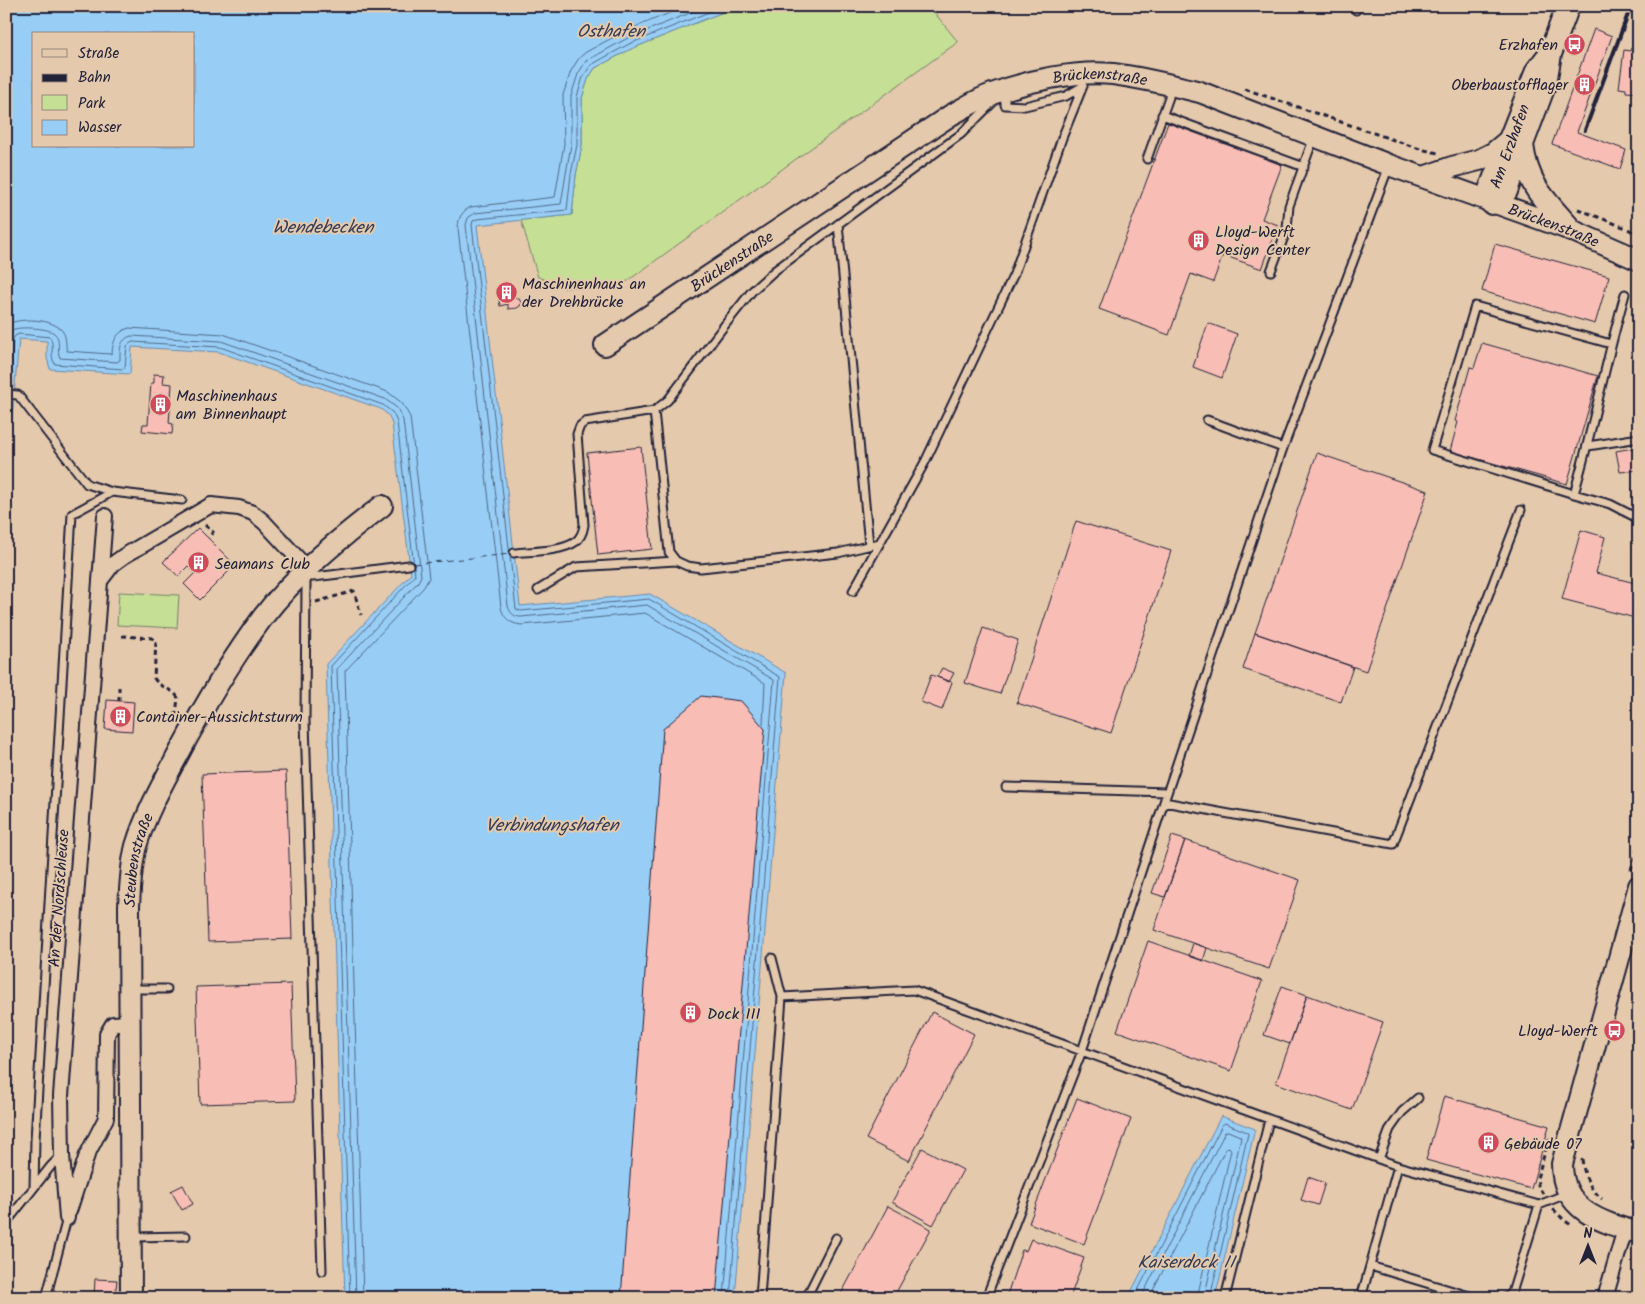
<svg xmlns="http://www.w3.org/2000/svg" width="1645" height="1304" font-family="Kalam,sans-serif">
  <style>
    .green { fill: #c5df95; stroke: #748068 }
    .water { fill: #98cef6; stroke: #6989ab; fill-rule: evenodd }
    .pier { fill: #e4c9ac }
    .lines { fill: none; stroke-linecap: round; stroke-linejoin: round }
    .shore { stroke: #516786; stroke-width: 1 }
    .ferry { stroke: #343c57; stroke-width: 1; stroke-dasharray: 6 5; stroke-linecap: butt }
    .building { fill: #f8bdb5; stroke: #22223b }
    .lane-casing { stroke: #22223b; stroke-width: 11 }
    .street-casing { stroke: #22223b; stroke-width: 18 }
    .secondary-casing { stroke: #22223b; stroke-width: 24 }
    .primary-casing { stroke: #22223b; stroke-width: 26 }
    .path { stroke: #22223b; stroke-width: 3; stroke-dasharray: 5 4; stroke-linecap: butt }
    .lane { stroke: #e4c9ac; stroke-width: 7 }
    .street { stroke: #e4c9ac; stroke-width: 14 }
    .secondary { stroke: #e4c9ac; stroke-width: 20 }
    .primary { stroke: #e4c9ac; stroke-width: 22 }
    .rail { stroke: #22223b; stroke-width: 4 }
    .labels { text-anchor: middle; stroke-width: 4; stroke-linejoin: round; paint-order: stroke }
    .poi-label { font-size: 16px; fill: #22223b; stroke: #e4c9ac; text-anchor: start }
    .street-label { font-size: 16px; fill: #22223b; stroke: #e4c9ac }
    .water-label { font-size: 18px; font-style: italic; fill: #343c57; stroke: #e4c9ac }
  </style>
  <rect width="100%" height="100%" fill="#e4c9ac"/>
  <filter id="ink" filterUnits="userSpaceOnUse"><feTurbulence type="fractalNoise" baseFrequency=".02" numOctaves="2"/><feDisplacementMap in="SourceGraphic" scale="10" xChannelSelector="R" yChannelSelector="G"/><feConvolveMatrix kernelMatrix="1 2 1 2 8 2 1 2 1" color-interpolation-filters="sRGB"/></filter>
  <g filter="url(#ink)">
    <path class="green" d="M738 6H929L958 42 626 282 564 288 538 277 521 220 572 215 576 175 582 145V98L588 79 595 68 631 49Z
      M119 592 179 595 177 628 117 625Z"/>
    <path class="water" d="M6 6H738L631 49 595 68 588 79 582 98V145L576 175 572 215 477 225 520 606 650 594 786 673 735 1298H345L326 664 411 574 392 424 389 416 381 409 219 352 132 347 130 374 50 369 47 358V341L19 339 6 485ZM34 34H194V146H34Z
      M1221 1116 1255 1129 1215 1298H1128Z"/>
    <path class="pier" d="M6 382H14L13 403 6 402Z"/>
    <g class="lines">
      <path class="shore" d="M687 6 623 32 586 52 579 58 571 71 563 95 564 144 555 197 471 207C462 211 458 218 458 228L501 607C503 618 510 624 522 625L645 613 765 683 763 724
        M707 6 626 39 586 61 578 74 571 96V144L561 204 475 213 468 218 466 225 508 606C510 613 514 617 521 617L647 605 774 680 724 1298
        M724 6 629 44 591 65 583 77 577 97V145L571 174 567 210 477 219 473 221 472 225 516 609 521 611 649 599 780 677 730 1298
        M6 325C18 317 55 318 63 332 67 338 65 345 67 351L110 354 112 353C113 340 117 332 129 328L223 334 388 392 402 403 410 417 429 578 424 587 345 671 363 1298
        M6 348C7 342 6 334 12 330 18 326 49 328 54 333 62 339 56 350 60 358L117 362 120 360C120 350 119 340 131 336L221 341 385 399 397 408 403 420 421 576 418 582 337 669 356 1298
        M9 390 13 339 15 336 19 334 50 337C55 346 49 356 55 364L123 369 125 367 127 346 132 342 220 347 383 405 393 413 397 422 415 575 331 666 350 1298
        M1134 1298 1222 1125 1225 1123 1247 1132 1248 1134 1210 1298
        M1141 1298 1225 1132 1228 1131 1240 1136 1241 1138 1204 1298
        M1149 1298 1226 1148 1229 1147 1231 1150 1197 1298"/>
      <path class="ferry" d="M413 564 510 554"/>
    </g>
    <path class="building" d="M1594 29 1612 36 1577 132 1626 150 1620 169 1552 144Z
      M1631 48 1639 49V93L1626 92V89L1619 88 1624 50 1630 51Z
      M1168 123 1282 165 1262 219 1278 225 1262 269 1223 255 1213 282 1191 274 1169 335 1099 309Z
      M1495 244 1609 276 1595 324 1482 291Z
      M513 285 515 298 519 299 521 302 520 306 517 308 508 309V304L500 306 497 287Z
      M1208 323 1237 334 1222 378 1193 367Z
      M1482 343 1598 376 1567 484 1450 451 1458 422 1455 421 1470 367 1474 368Z
      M154 374 164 375 163 383 172 384 169 423 173 424 172 434 142 431 143 424H148L151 383H154Z
      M641 447 652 549 598 555 587 453Z
      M1639 447V470L1620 472 1616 451Z
      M1317 453 1428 491 1366 671 1255 633Z
      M1076 521 1171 551 1111 733 1017 703Z
      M198 528 235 565 200 600 184 584 195 573 188 566 178 576 163 562Z
      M1581 530 1605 537 1596 573 1639 584V619L1562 599Z
      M983 628 1018 640 1000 694 965 683Z
      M1255 633 1353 667 1341 702 1243 669Z
      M942 668 954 673 949 682 937 677Z
      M931 675 952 682 942 710 921 702Z
      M701 696 741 701 765 729 716 1298H621L663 729Z
      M107 700 134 702 132 731 105 729Z
      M286 771 292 939 208 942 202 774Z
      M1172 836 1185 840 1165 897 1152 893Z
      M1185 840 1300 880 1269 969 1154 930Z
      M1148 941 1262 981 1231 1071 1117 1031Z
      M1193 943 1207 948 1203 961 1189 956Z
      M291 984 295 1101 200 1104 196 987Z
      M1282 986 1307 995 1290 1044 1264 1035Z
      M1307 995 1383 1022 1352 1110 1276 1083Z
      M932 1012 974 1034 909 1161 866 1139Z
      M1444 1096 1549 1126 1531 1189 1426 1160Z
      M1077 1098 1131 1119 1084 1244 1029 1223Z
      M922 1148 963 1170 933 1225 892 1202Z
      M1308 1177 1325 1183 1318 1205 1301 1200Z
      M183 1185 193 1204 182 1210 171 1191Z
      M888 1206 931 1229 893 1298H839Z
      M1031 1239 1084 1258 1070 1298H1006L1022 1250 1026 1251Z
      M95 1279 117 1280 115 1298H94Z
      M1559 1291 1573 1295 1583 1298H1557Z"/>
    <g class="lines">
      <defs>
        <path id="lane" d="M1356 10 1359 6
          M1005 91V105L1025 106 1066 96 1083 86
          M1162 115 1304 167
          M1147 159 1169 97 1170 85
          M838 224 869 545
          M1271 271 1287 229 1289 206 1314 137
          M1611 344 1475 306 1432 450 1574 494 1610 504 1639 519
          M6 394 18 395 87 484 112 492 182 500
          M654 411 669 552 676 561
          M1207 420 1283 448
          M1588 446 1639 438
          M1574 494C1593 428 1606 360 1625 294
          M514 553C531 551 561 552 575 542 581 538 583 532 584 525L577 434 580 426 585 422 654 411 668 400 724 326 752 291 774 271 961 134 995 100
          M304 576 313 577 331 575 409 565
          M303 577 306 583 305 721 322 1271
          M538 590 576 567 676 561 687 566 701 568 838 553 880 543
          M853 591 925 462 1014 274 1062 138 1083 86
          M1006 787 1167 792
          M1164 802 1393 844 1521 510
          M772 958 782 997 914 990 1398 1166 1539 1205 1566 1194
          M132 989H167
          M1379 1159 1390 1129 1402 1112 1418 1098
          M34 1187 35 1140 72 514 112 492
          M6 1223 51 1166 62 1155
          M133 1237 186 1236
          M1370 1266 1476 1298
          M46 1298 67 1218
          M760 1298 782 997
          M806 1298 836 1238
          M986 1298 1082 1051 1164 802 1283 448 1389 166
          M1225 1298 1269 1120
          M1361 1298 1398 1166
          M1506 1298 1512 1293 1539 1205"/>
        <path id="street" d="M100 581 105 516
          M69 1211 87 1155 106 1118 107 1034 113 1024 129 1023
          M67 1218 62 1155 61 1096 100 581 113 564 124 556 211 505 239 508 253 513 264 522 303 564 302 575
          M1605 1298 1625 1229"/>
        <g id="secondary">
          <path d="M1424 177 1452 167 1479 160 1493 153 1510 139"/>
          <path id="s1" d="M605 345 951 115C964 108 978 99 992 94 1027 81 1076 70 1113 74 1143 78 1172 85 1200 92L1389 165 1571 230 1639 260"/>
          <path d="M1639 886 1562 1164C1562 1211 1601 1222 1639 1233"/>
          <path id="s2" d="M131 1298 129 906C130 886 131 865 136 846 146 813 163 783 179 753 204 706 231 660 263 617 296 574 339 539 382 506"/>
        </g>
        <path id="primary" d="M1550 54 1537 71 1490 190 1492 203 1506 191 1522 144 1545 83 1550 54 1568 6
          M1522 145C1527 186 1546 201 1571 230"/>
      </defs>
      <use href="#lane" class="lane-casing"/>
      <use href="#street" class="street-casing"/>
      <use href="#secondary" class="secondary-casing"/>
      <use href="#primary" class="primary-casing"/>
      <path class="path" d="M1245 89 1420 149 1438 153
        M1578 209 1626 228 1639 235
        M205 525 213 532 208 538
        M316 602 354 591 361 615
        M122 636 152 638 156 641 154 678C159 688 173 688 178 698L175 722
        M119 701V684
        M1631 870 1639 843
        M1582 1159C1584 1176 1589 1188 1602 1199
        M1543 1194 1538 1185 1537 1178 1550 1136
        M1553 1209 1565 1221 1573 1226"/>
      <use href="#lane" class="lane"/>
      <use href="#street" class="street"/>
      <use href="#secondary" class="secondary"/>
      <use href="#primary" class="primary"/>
      <path class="rail" d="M1585 130 1631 6"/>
    </g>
  </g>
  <defs>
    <symbol id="bus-disc" viewBox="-11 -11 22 22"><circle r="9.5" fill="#d1495b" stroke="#e4c9ac"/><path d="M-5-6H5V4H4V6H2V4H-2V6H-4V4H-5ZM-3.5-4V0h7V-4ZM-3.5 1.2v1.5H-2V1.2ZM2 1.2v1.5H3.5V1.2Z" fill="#fff"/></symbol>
    <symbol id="building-disc" viewBox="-11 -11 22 22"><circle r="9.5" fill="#d1495b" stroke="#e4c9ac"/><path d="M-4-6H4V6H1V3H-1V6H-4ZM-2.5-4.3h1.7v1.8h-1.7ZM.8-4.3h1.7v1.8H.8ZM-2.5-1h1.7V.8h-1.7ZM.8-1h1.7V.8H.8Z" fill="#fff"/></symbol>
  </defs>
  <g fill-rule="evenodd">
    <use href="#bus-disc" x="1562" y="32" width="25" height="25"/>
    <use href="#building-disc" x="1572" y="72" width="25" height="25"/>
    <use href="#building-disc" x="1186" y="228" width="25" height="25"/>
    <use href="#building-disc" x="494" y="280" width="25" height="25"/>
    <use href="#building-disc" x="148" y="392" width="25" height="25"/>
    <use href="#building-disc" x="186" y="550" width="25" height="25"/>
    <use href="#building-disc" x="108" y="704" width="25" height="25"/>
    <use href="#building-disc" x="678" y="1000" width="25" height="25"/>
    <use href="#bus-disc" x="1602" y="1018" width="25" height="25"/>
    <use href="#building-disc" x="1476" y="1130" width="25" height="25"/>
  </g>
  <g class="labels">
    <g class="poi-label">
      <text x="1558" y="50" text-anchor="end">Erzhafen</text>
      <text x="1568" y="90" text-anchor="end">Oberbaustofflager</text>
      <text x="1215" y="237">Lloyd-Werft<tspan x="1215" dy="18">Design Center</tspan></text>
      <text x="522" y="289">Maschinenhaus an<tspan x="522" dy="18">der Drehbrücke</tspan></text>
      <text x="176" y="401">Maschinenhaus<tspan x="176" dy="18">am Binnenhaupt</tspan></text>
      <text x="215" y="569">Seamans Club</text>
      <text x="136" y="722">Container-Aussichtsturm</text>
      <text x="707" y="1019">Dock III</text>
      <text x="1598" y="1036" text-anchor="end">Lloyd-Werft</text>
      <text x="1504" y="1149">Gebäude 07</text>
    </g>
    <g class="street-label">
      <text dy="6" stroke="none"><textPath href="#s1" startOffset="572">Brückenstraße</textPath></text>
      <text transform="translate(1509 146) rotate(-70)" y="6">Am Erzhafen</text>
      <text dy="6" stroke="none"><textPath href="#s1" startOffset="1052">Brückenstraße</textPath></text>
      <text dy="6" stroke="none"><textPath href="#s1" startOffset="152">Brückenstraße</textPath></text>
      <text dy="6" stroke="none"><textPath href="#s2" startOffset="439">Steubenstraße</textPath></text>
      <text transform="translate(58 898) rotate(-86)" y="6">An der Nordschleuse</text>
    </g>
    <g class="water-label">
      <text x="611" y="37">Osthafen</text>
      <text x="323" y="233">Wendebecken</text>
      <text x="552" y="831">Verbindungshafen</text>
      <text x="1186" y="1268">Kaiserdock II</text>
    </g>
  </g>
  <rect width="1645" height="1304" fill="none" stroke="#e4c9ac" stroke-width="25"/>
  <rect x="12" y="12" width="1620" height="1279" fill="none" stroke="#22223b" stroke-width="2" filter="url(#ink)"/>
  <rect x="32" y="32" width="162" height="115" fill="#e4c9ac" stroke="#96867f"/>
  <rect x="42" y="49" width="25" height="8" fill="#e4c9ac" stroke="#96867f"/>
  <text x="78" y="58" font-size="15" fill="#22223b">Straße</text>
  <rect x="42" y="74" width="25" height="8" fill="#22223b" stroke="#96867f"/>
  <text x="78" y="82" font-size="15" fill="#22223b">Bahn</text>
  <rect x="42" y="95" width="25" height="15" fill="#c5df95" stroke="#96867f"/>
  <text x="78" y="108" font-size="15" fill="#22223b">Park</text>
  <rect x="42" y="120" width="25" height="15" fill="#98cef6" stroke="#96867f"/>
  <text x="78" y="132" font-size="15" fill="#22223b">Wasser</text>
  <g transform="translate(1588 1246)" stroke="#e4c9ac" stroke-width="4" paint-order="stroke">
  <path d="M0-4L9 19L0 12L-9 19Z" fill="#22223b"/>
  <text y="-8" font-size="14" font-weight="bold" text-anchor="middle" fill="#22223b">N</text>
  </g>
</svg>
